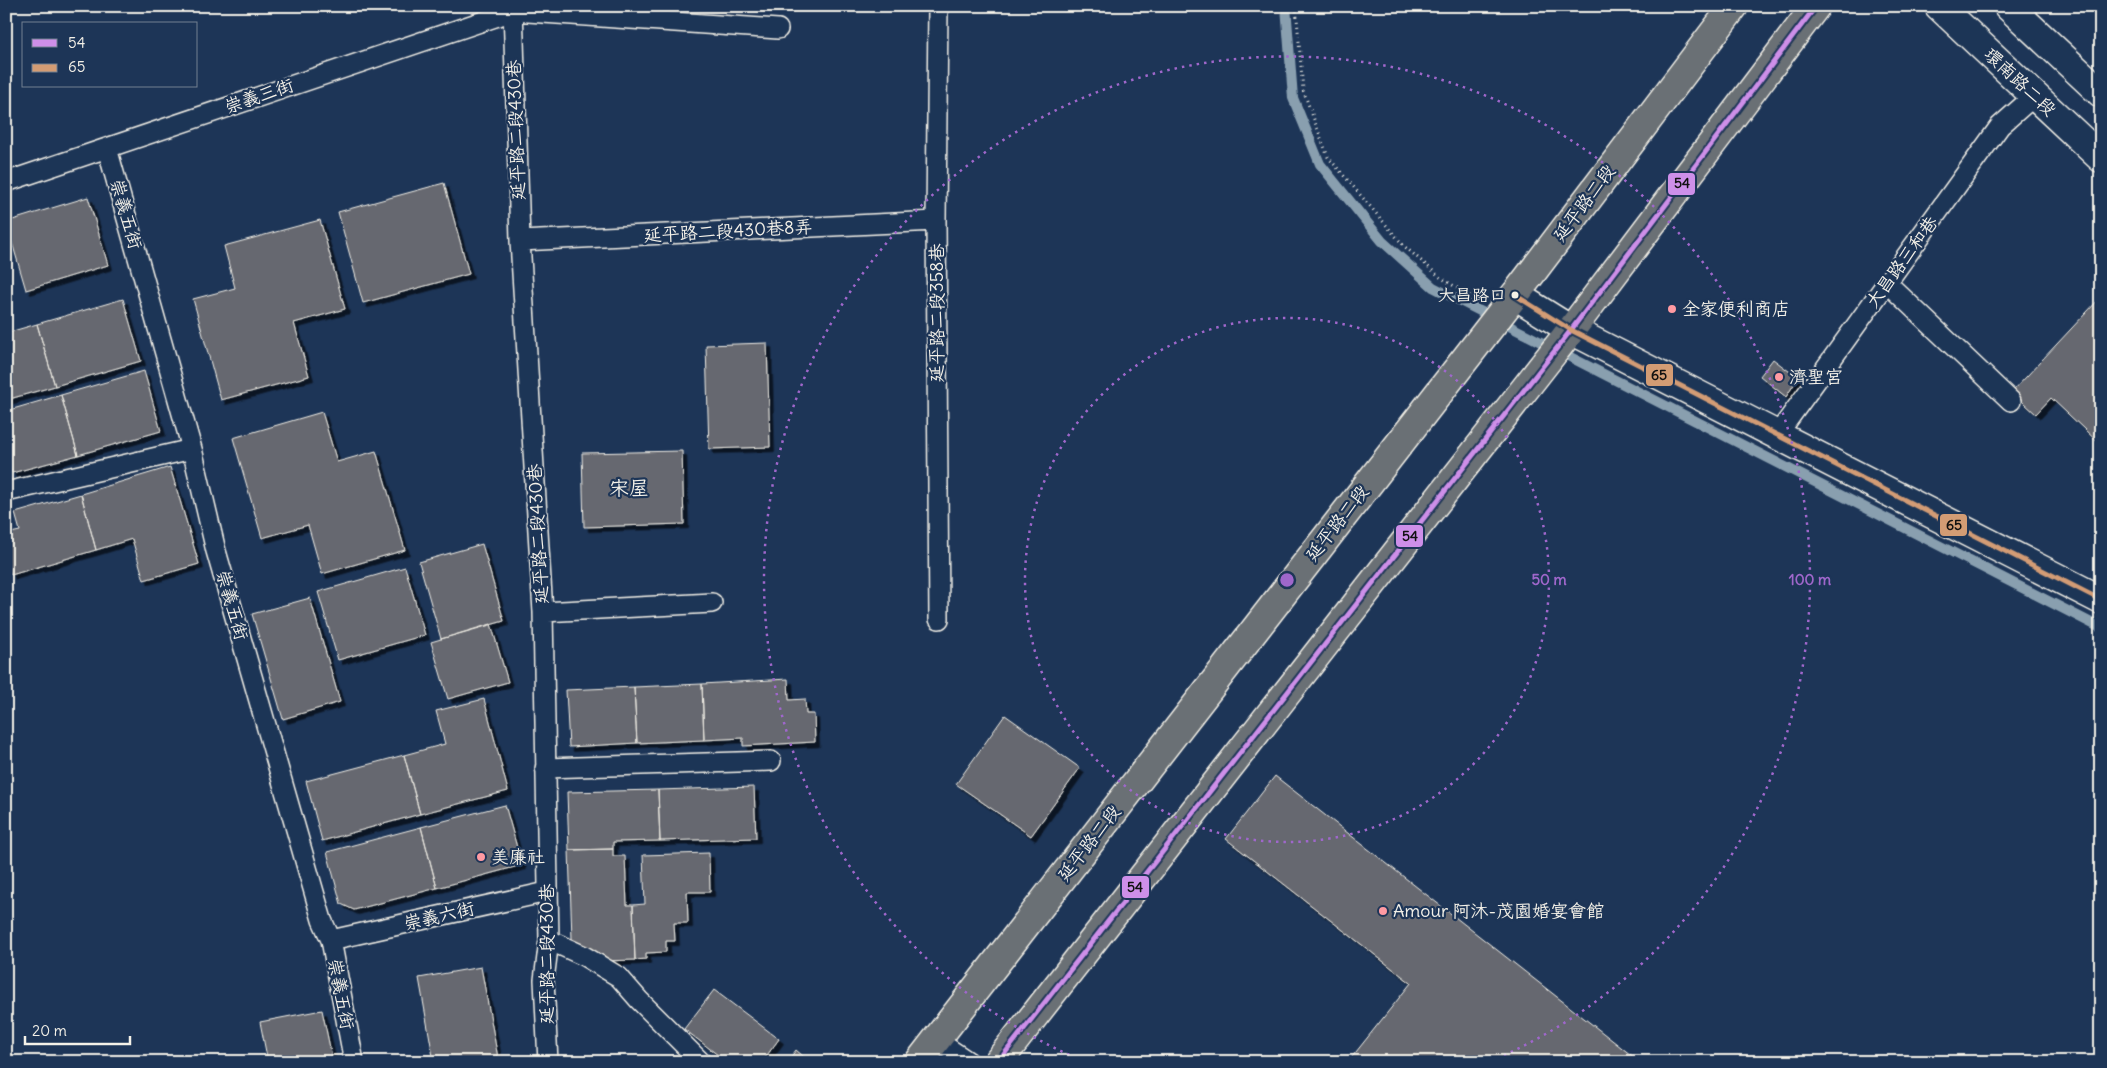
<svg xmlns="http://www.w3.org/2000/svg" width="2107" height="1068" font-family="Delius,'LXGW WenKai TC',sans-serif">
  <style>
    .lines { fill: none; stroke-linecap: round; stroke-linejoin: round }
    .stream { stroke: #899faf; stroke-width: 10 }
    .building { fill: #666870; stroke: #f4f1e8; filter: url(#shadow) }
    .service-casing { stroke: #f4f1e8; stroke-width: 22 }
    .minor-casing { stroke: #f4f1e8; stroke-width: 31 }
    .secondary-casing { stroke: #f4f1e8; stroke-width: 31 }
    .primary-casing { stroke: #f4f1e8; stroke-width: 31 }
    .path { stroke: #f4f1e8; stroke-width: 3; stroke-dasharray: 1 4; stroke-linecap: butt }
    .service { stroke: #1d3557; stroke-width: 19 }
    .minor { stroke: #1d3557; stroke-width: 28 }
    .secondary { stroke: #1d3557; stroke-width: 28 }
    .primary { stroke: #6a7074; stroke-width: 28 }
    .bus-1-casing { stroke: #1d3557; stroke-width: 9 }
    .bus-2-casing { stroke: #1d3557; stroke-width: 9 }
    .bus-1 { stroke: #ce8fe9; stroke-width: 5 }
    .bus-2 { stroke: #d39c74; stroke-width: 5 }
    .ring { fill: none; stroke: #9f67cb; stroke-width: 2.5; stroke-dasharray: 2.5 5 }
    .bus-dot { fill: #f4f1e8; stroke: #1d3557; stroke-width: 2 }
    .poi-dot { fill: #ff9aa2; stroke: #1d3557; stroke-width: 2 }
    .labels { text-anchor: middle; stroke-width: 4.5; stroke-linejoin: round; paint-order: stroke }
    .bus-label { font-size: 17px; fill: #f4f1e8; stroke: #1d3557; text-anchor: end }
    .street-label { font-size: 18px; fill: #f4f1e8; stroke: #1d3557 }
    .poi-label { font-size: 18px; fill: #f4f1e8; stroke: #1d3557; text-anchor: start }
    .quarter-label { font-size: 20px; fill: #f4f1e8; stroke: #1d3557 }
    .centre { fill: #9f67cb; stroke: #1d3557; stroke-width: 2.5 }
    .ring-label { font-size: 15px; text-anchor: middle; font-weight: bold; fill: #9f67cb; stroke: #1d3557; stroke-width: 4.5; stroke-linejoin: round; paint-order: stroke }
    .line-badge { stroke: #1d3557; stroke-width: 2 }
    .pale-badge-label { font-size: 14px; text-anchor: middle; font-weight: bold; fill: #111 }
  </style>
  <defs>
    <filter id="shadow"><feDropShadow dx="4.5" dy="4.5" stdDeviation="0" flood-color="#0009"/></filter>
  </defs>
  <rect width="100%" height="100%" fill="#1d3557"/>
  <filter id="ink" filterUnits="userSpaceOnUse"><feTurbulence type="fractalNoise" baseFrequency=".02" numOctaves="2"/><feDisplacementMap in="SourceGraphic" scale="10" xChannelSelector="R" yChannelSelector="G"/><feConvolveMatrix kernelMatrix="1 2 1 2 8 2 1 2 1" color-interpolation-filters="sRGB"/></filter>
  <g filter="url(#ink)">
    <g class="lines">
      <path class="stream" d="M1286 6 1293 98 1320 164 1382 241 1433 287 2101 628"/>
    </g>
    <path class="building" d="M444 183 469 274 363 303 338 212Z
      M88 197 108 265 26 290 6 222Z
      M320 220 345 309 294 323 309 376 221 400 193 299 235 288 224 246Z
      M2101 297V445L2051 398 2036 414 2012 392Z
      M123 299 141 361 55 386 37 324Z
      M37 324 55 386 6 400V333Z
      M767 343 770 447 709 449 706 345Z
      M1773 359 1798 378 1786 397 1760 376Z
      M144 371 161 431 78 455 61 395Z
      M61 395 78 455 12 473 6 459V411Z
      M322 412 337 462 376 451 405 550 322 574 308 525 262 538 233 438Z
      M682 451 684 524 584 527 582 453Z
      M170 467 199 564 144 580 132 539 96 550 81 494Z
      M81 494 96 550 11 575 6 560V534L20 531 15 513Z
      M482 544 504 621 441 639 419 562Z
      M405 567 425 635 338 660 318 592Z
      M310 598 340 702 283 719 252 614Z
      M491 624 508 682 448 699 431 642Z
      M788 679 789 700 805 699 806 714H814L815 742 743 746V738L704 740 702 684Z
      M702 684 704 740 637 743 634 687Z
      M634 687 637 743 569 747 566 690Z
      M484 699 508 791 420 814 404 755 445 744 436 711Z
      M1005 715 1080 768 1031 836 956 784Z
      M404 755 420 814 322 841 306 781Z
      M1275 776 1640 1062H1348L1411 983 1226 839Z
      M754 787 756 838 660 841 658 790Z
      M658 790 660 841 613 842V849L569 850 567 792Z
      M505 805 522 865 437 888 421 827Z
      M421 827 437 888 354 910 341 904 327 852Z
      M613 849V856H625L627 905H633L635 960 603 961 572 939 569 850Z
      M709 853 710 892H687L688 923H674L675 941H666V952L646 953V959L635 960 633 905 645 904 643 855Z
      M481 967 498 1058 478 1062H434L419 978Z
      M714 990 779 1039 762 1062H727L684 1029Z
      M322 1010 333 1062H268L260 1022Z
      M796 1050 810 1062H787Z"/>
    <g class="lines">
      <defs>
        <path id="service" d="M513 6 520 241 543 612 549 940 544 980 548 1062
          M938 6 936 221 939 619
          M107 148 192 449 216 551 322 920 331 940 354 1062
          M6 182 513 11 778 29
          M520 241 936 221
          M1887 283 2011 401
          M1777 435 2000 126 2035 95
          M6 492 192 449
          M543 612 712 603
          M545 768 771 761
          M331 940 547 892
          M549 940 584 956 619 977 639 1000 701 1062
          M936 1040 969 1062"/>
        <path id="minor" d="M1515 295 1571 330 2101 600"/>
        <path id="secondary" d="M1939 6 2101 158
          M2008 6 2101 93"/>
        <path id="primary" d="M919 1062 1515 295 1734 6
          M998 1062 1571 330 1816 6"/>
      </defs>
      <use href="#service" class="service-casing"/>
      <use href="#minor" class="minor-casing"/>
      <use href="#secondary" class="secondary-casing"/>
      <use href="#primary" class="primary-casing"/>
      <path class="path" d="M1296 6 1303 90 1328 157 1404 246 1440 277 1473 298"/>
      <use href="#service" class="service"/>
      <use href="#minor" class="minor"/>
      <use href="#secondary" class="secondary"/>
      <use href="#primary" class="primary"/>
      <defs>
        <path id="bus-1" d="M998 1062 1571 330 1816 6"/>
        <path id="bus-2" d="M1515 295 1571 330 2101 600"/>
      </defs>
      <use href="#bus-1" class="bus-1-casing"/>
      <use href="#bus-2" class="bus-2-casing"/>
      <use href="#bus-1" class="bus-1"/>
      <use href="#bus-2" class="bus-2"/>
    </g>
  </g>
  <g class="ring">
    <circle cx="1287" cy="580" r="262"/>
    <path d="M1083 1061A523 523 0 1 1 1491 1061"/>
  </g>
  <circle class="bus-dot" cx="1515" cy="295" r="4.5"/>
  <g class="poi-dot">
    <circle cx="1672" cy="309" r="5"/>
    <circle cx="1779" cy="377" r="5"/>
    <circle cx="481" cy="857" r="5"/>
    <circle cx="1383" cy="911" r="5"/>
  </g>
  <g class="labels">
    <g class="bus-label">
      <text x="1506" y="301">大昌路口</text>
    </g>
    <g class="street-label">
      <text transform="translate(2020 82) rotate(43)" y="6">環南路二段</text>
      <text transform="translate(259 96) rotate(-19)" y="6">崇義三街</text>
      <text transform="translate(516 130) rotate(-92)" y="6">延平路二段430巷</text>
      <text transform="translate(1584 203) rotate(-53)" y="6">延平路二段</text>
      <text transform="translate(126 214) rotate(74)" y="6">崇義五街</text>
      <text transform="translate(728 231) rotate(-3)" y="6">延平路二段430巷8弄</text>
      <text transform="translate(1902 262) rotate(-54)" y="6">大昌路三和巷</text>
      <text transform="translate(937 313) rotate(-90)" y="6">延平路二段358巷</text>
      <text transform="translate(1337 523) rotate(-52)" y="6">延平路二段</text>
      <text transform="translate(538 534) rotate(-93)" y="6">延平路二段430巷</text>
      <text transform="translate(232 605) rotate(74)" y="6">崇義五街</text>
      <text transform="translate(1089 843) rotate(-52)" y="6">延平路二段</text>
      <text transform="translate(439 916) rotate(-13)" y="6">崇義六街</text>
      <text transform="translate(547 954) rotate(-90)" y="6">延平路二段430巷</text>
      <text transform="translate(341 994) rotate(79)" y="6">崇義五街</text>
    </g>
    <g class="poi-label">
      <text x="1682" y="315">全家便利商店</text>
      <text x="1789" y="383">濟聖宮</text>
      <text x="491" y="863">美廉社</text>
      <text x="1393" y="917">Amour 阿沐-茂園婚宴會館</text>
    </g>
    <g class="quarter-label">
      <text x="629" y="495">宋屋</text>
    </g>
  </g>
  <circle cx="1287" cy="580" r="8" class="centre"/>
  <g class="ring-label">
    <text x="1549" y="585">50 m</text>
    <text x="1810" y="585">100 m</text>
  </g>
  <g class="line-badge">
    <rect x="1667" y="172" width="29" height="24" rx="5" fill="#ce8fe9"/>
    <rect x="1645" y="363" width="29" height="24" rx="5" fill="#d39c74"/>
    <rect x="1939" y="513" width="29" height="24" rx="5" fill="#d39c74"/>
    <rect x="1395" y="524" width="29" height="24" rx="5" fill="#ce8fe9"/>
    <rect x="1121" y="875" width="29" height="24" rx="5" fill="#ce8fe9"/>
  </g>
  <g class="pale-badge-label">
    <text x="1682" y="188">54</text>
    <text x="1659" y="380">65</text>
    <text x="1954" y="530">65</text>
    <text x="1410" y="541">54</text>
    <text x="1135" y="892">54</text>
  </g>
  <rect width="2107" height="1068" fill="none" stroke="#1d3557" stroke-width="25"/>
  <rect x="12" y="12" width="2082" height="1043" fill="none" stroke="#f4f1e8" stroke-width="2" filter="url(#ink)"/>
  <rect x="22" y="22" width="175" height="65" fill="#1d3557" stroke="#738091"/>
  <rect x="32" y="39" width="25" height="8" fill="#ce8fe9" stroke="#738091"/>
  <text x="68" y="48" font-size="15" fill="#f4f1e8">54</text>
  <rect x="32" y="64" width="25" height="8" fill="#d39c74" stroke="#738091"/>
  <text x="68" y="72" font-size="15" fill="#f4f1e8">65</text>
  <path d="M25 1036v8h105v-8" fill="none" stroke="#f4f1e8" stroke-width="2.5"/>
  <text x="32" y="1036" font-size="15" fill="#f4f1e8" stroke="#1d3557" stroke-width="4" paint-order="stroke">20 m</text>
</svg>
